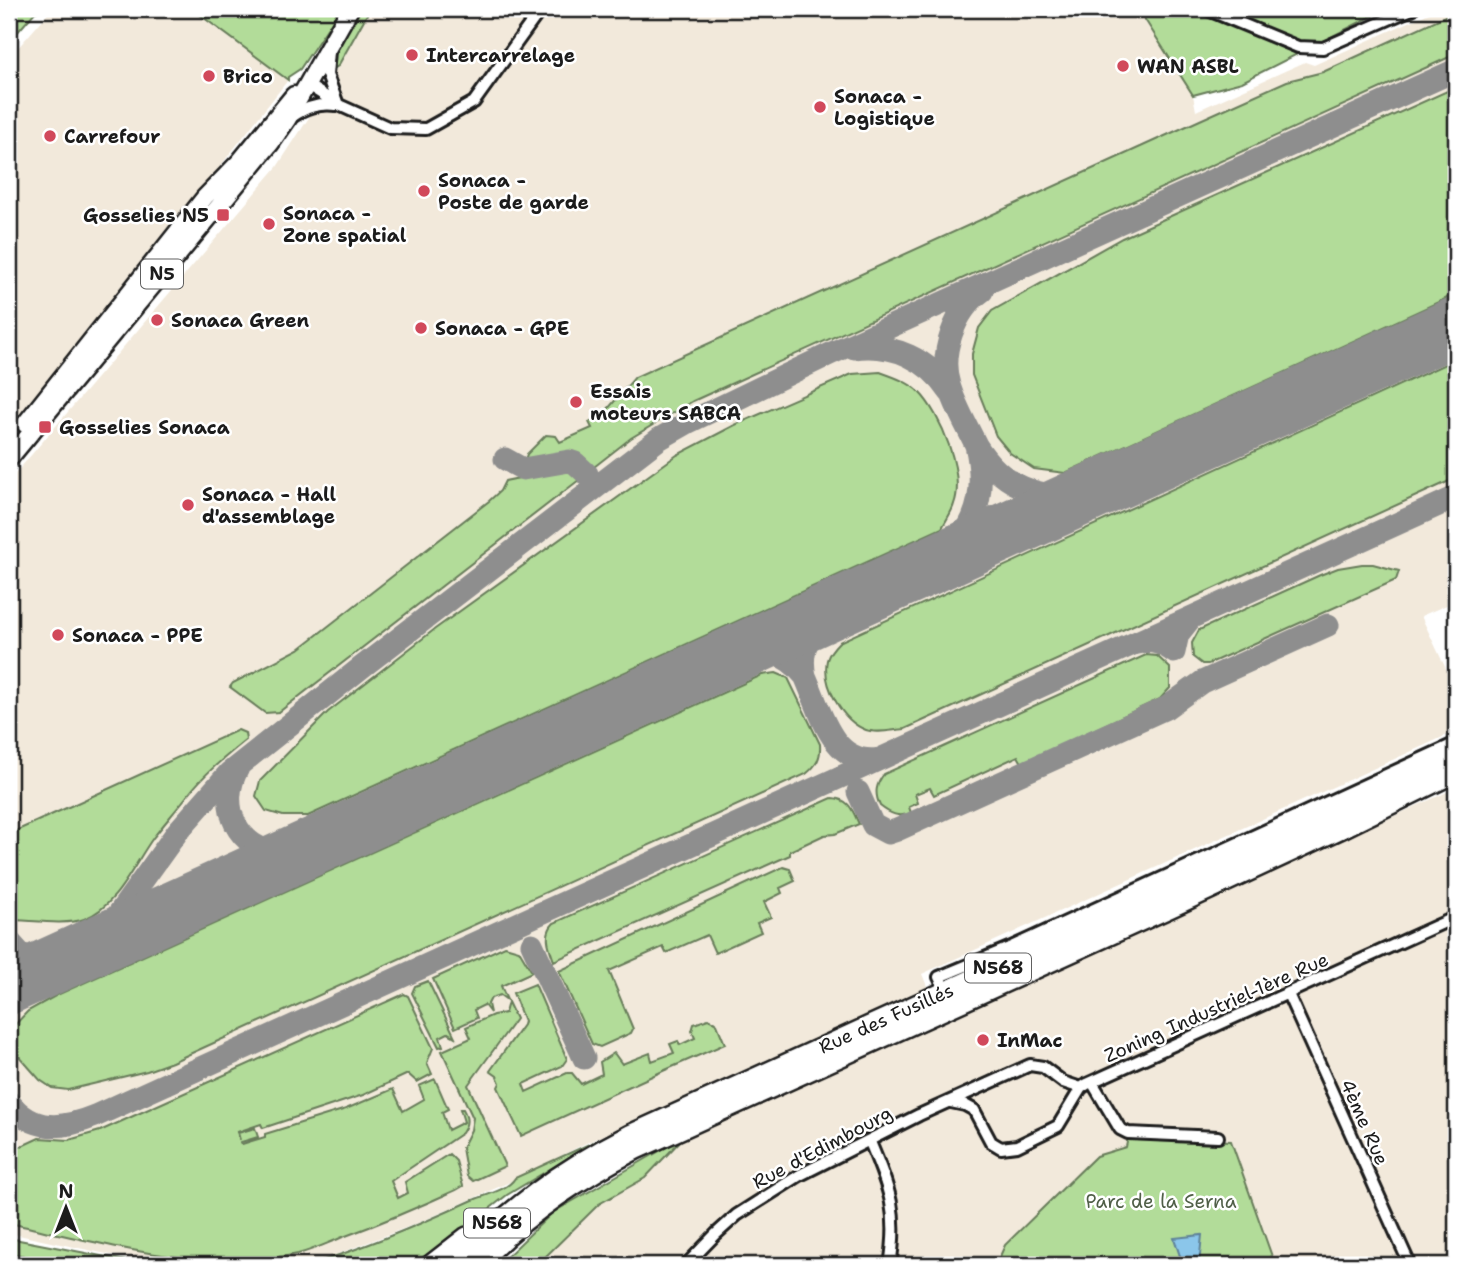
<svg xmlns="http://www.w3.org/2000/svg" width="1465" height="1274" font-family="'Shantell Sans',sans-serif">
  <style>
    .built { fill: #f2e9db }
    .green { fill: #b2dc99; stroke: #677c5a; stroke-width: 2 }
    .water { fill: #8bc6ea; stroke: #5f8298; stroke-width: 2 }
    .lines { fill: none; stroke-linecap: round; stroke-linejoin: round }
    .taxiway { stroke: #8e8e8e; stroke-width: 23 }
    .runway { stroke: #8e8e8e; stroke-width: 58 }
    .street-casing { stroke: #1c1c1c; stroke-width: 16 }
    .primary-casing { stroke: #1c1c1c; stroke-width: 21 }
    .highway-casing { stroke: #1c1c1c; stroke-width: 24 }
    .street { stroke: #fff; stroke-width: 10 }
    .primary { stroke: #fff; stroke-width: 16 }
    .highway { stroke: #fff; stroke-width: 19 }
    .poi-dot { fill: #d1495b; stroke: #fff; stroke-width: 2.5 }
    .labels { text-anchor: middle; stroke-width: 5; stroke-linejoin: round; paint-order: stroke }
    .shield { fill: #fff; stroke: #606060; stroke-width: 2 }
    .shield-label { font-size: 18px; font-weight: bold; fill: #1c1c1c }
    .poi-label { font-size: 19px; font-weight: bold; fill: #1c1c1c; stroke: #fff; text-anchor: start }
    .street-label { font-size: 19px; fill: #1c1c1c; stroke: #fff }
    .park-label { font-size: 19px; fill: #505f48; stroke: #fff }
  </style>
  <rect width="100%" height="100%" fill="#fff"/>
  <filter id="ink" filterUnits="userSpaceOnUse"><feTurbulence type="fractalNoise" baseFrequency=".0143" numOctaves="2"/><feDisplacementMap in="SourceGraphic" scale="14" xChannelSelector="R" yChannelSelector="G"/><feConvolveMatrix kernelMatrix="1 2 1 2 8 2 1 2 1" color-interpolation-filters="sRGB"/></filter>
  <g filter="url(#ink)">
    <path class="built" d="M52 9H192L288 80 9 434V58Z
      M370 9H1130L1141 15 1193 95 1196 111 1305 62 1314 65 1438 9H1456V601L1421 616 1456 690V731L922 974 929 991 584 1144 512 1181 418 1223 327 1258 300 1265H158L9 1233V481L277 167 310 116Z
      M1456 788V1265H1275L1232 1142 1005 1245 996 1265H537L599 1204 645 1178 684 1137Z"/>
    <path class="green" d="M9 9H45L35 12 9 42Z
      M192 9H340L300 69 288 77V80Z
      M359 9H370L338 66 332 70 328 63Z
      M1130 9H1386L1242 82 1193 95 1142 15Z
      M1456 11V54L693 401 631 438 594 467C571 444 556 460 530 461L526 457 527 454 546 435 556 436 560 442 592 428 589 422 602 416 635 377 1200 120 1287 81 1323 72Z
      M1456 87V294L1065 473 1034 469 1010 453 996 436 972 375V354L979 328 992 311 1122 238Z
      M1456 359V478L905 729C892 730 877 734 866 730 842 721 822 685 827 660 829 653 834 647 839 642Z
      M880 372C894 377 909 382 919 392 941 414 965 474 954 504 952 512 946 520 942 528L308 816H283L266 811 256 796 260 781 328 712 435 629 677 455 735 425 852 374Z
      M563 469 570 471 579 480 279 712 265 713 230 687 233 683 299 649 489 501 500 491 505 481Z
      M1362 564H1373L1399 571 1396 580 1208 664H1202L1193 657 1192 643 1199 630 1320 575 1338 568Z
      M1146 655 1157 656 1170 668V688L1160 699 1022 763 1018 756 934 795 930 788 915 794 918 803 909 807 911 813C899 818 890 814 880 806 874 793 876 784 884 774Z
      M776 673 788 678 820 744C821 758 817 765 806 774L172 1062 147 1071 68 1090 52 1088 40 1080 10 1046 9 1031 28 1011 57 995 762 675Z
      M238 730 245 733 246 740C225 757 204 774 187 796 176 810 164 824 153 838 134 864 117 907 84 919 65 926 30 920 9 920V834Z
      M832 798C849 799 852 809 859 824L835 834 824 835 790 851V855L554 961C549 947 543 934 554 923Z
      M783 867 790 869 795 881 780 888 782 893 764 902 771 917 757 923 761 932 715 953 707 935 666 953 663 947 609 971 633 1029 631 1033 600 1047 592 1044 559 971Z
      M505 946 519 950 532 972 501 986 507 1000 500 995 491 998 488 1004 490 1013 484 1005 474 1010 477 1018 455 1028 433 979Z
      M428 981 455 1037 448 1033 440 1037 443 1046 439 1047 412 993 415 986Z
      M535 984 567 1059 562 1066 523 1084 526 1092 567 1073H572L581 1084 602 1074 600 1062 614 1053 622 1064 650 1053 652 1061 674 1053 670 1044 678 1041 680 1045 695 1038 692 1031 694 1024 708 1019 716 1022 725 1044 663 1071 521 1136 498 1087 500 1083 497 1076 490 1071 523 1025 524 1021 513 993Z
      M927 989 928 991 582 1150 507 1195 418 1265H308C365 1248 419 1225 473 1200 485 1195 508 1190 515 1178Z
      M404 994 408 996 433 1048 427 1063 432 1074 417 1082 408 1074 363 1095 263 1128 261 1124 237 1132 240 1140 238 1133 255 1128 258 1137 241 1142 242 1144 265 1137V1134L346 1109 393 1089 403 1111 424 1099 419 1086 435 1079 448 1109 442 1112 448 1130 464 1122 460 1109H463C468 1118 468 1124 462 1133L391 1181 398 1198 408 1193 405 1182 449 1154 456 1161 463 1186 456 1190C419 1207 381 1223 343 1237 328 1243 313 1250 298 1254 202 1274 102 1243 9 1223V1152L39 1138 69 1140 100 1131Z
      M508 1002 516 1019 468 1085 505 1166 473 1181 467 1176 462 1148 471 1130 473 1118 442 1051 471 1038 466 1027 493 1015 505 1013Z
      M684 1137 645 1178 599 1204 537 1265H498L552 1213Z
      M1128 1137 1231 1141 1275 1265H996L1005 1245 1096 1156 1126 1147Z
      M9 1238 147 1265H72L9 1253Z"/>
    <path class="water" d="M1202 1235 1199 1265H1183L1174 1238Z"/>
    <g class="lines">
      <path class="taxiway" d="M854 348C894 343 928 359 950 392
        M976 445C967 426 955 406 949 385 939 353 955 310 982 291
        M505 459 523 469 569 461 575 463 587 474
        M922 569C973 541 989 502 976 445 1006 493 1053 506 1105 486
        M1138 643C1153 639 1163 644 1174 652L1178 634 1190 619
        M736 654C767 649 784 651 805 676 798 644 814 627 838 608
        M805 676C820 709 832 767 879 759
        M238 768C217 805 237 851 282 853 296 854 310 847 324 842
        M858 792 873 825 888 833 897 830 1166 708 1202 682 1328 625
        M9 941 27 961 44 966 70 957 99 941 178 831 229 773 362 667 659 439 687 423 832 353 1456 70
        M532 944 584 1058
        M9 1005C21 996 25 982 37 972
        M9 1102C33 1133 63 1129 95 1116L1456 497"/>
      <path class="runway" d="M9 985 1456 326"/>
      <defs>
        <path id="street" d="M1206 9 1298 47 1323 48 1412 9
          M329 51 327 75 337 102
          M306 84 339 105 390 128 426 129 474 102 541 9
          M292 117C306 107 319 103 336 105
          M946 991 939 977 1009 948 1456 743
          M1288 994 1410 1265
          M1092 1082 1120 1129 1128 1133 1218 1137
          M951 1102 965 1105 974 1110 991 1142 1001 1148 1017 1146 1058 1126 1081 1088 1087 1084 1456 917
          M870 1142C890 1190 899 1213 890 1265
          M686 1265 716 1234 737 1215 800 1175 919 1115 1030 1065 1043 1067 1063 1082 1081 1088"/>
        <path id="primary" d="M25 424 205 197 240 161 294 95
          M9 459 271 143 287 120 350 9"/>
        <path id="highway" d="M431 1265 467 1237
          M455 1265C511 1208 558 1172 630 1135L1219 867 1408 778 1456 758
          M477 1265C521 1217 578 1179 636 1149L1171 907 1344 827 1456 772"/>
      </defs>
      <use href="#street" class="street-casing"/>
      <use href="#primary" class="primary-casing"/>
      <use href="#highway" class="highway-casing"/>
      <use href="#street" class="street"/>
      <use href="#primary" class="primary"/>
      <use href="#highway" class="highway"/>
    </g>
  </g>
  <g class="poi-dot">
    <circle cx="412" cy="55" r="7"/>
    <circle cx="1123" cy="66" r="7"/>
    <circle cx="209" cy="76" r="7"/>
    <circle cx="820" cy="107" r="7"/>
    <circle cx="50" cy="136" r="7"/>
    <circle cx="424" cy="191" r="7"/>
    <rect x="216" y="208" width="14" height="14" rx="3.5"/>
    <circle cx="269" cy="224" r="7"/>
    <circle cx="157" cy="320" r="7"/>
    <circle cx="421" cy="328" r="7"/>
    <circle cx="576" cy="402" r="7"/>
    <rect x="38" y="420" width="14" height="14" rx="3.5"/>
    <circle cx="188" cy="505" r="7"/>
    <circle cx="58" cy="635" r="7"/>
    <circle cx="983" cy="1040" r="7"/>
  </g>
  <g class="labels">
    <g class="shield">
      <rect x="141" y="259.5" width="42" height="29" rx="5"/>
      <rect x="965" y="953.5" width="66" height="29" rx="5"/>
      <rect x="464" y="1208.5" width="66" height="29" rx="5"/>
    </g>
    <g class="shield-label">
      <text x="162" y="280">N5</text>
      <text x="998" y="974">N568</text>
      <text x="497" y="1229">N568</text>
    </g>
    <g class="poi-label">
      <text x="426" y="62">Intercarrelage</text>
      <text x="1137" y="73">WAN ASBL</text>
      <text x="223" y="83">Brico</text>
      <text x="834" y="103">Sonaca -<tspan x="834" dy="22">Logistique</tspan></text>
      <text x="64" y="143">Carrefour</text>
      <text x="438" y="187">Sonaca -<tspan x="438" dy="22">Poste de garde</tspan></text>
      <text x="283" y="220">Sonaca -<tspan x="283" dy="22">Zone spatial</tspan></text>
      <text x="209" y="222" text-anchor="end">Gosselies N5</text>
      <text x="171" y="327">Sonaca Green</text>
      <text x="435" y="335">Sonaca - GPE</text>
      <text x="590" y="398">Essais<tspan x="590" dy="22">moteurs SABCA</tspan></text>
      <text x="59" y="434">Gosselies Sonaca</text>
      <text x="202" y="501">Sonaca - Hall<tspan x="202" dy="22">d'assemblage</tspan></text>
      <text x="72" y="642">Sonaca - PPE</text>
      <text x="997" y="1047">InMac</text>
    </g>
    <g class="street-label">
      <text transform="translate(1216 1007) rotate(-24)" y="7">Zoning Industriel-1ère Rue</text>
      <text transform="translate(886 1018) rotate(-24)" y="7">Rue des Fusillés</text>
      <text transform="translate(1365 1122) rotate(66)" y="7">4ème Rue</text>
      <text transform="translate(822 1147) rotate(-28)" y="7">Rue d'Edimbourg</text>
    </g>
    <g class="park-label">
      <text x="1161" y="1208">Parc de la Serna</text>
    </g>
  </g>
  <rect width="1465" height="1274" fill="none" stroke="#fff" stroke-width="35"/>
  <rect x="18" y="18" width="1430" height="1239" fill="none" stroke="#1c1c1c" stroke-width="2.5" filter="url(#ink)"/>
  <g transform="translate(66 1208)" stroke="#ffffff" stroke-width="5" paint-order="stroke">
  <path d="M0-5L12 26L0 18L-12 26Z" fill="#1c1c1c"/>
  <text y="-10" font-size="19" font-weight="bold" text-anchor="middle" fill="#1c1c1c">N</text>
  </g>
</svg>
